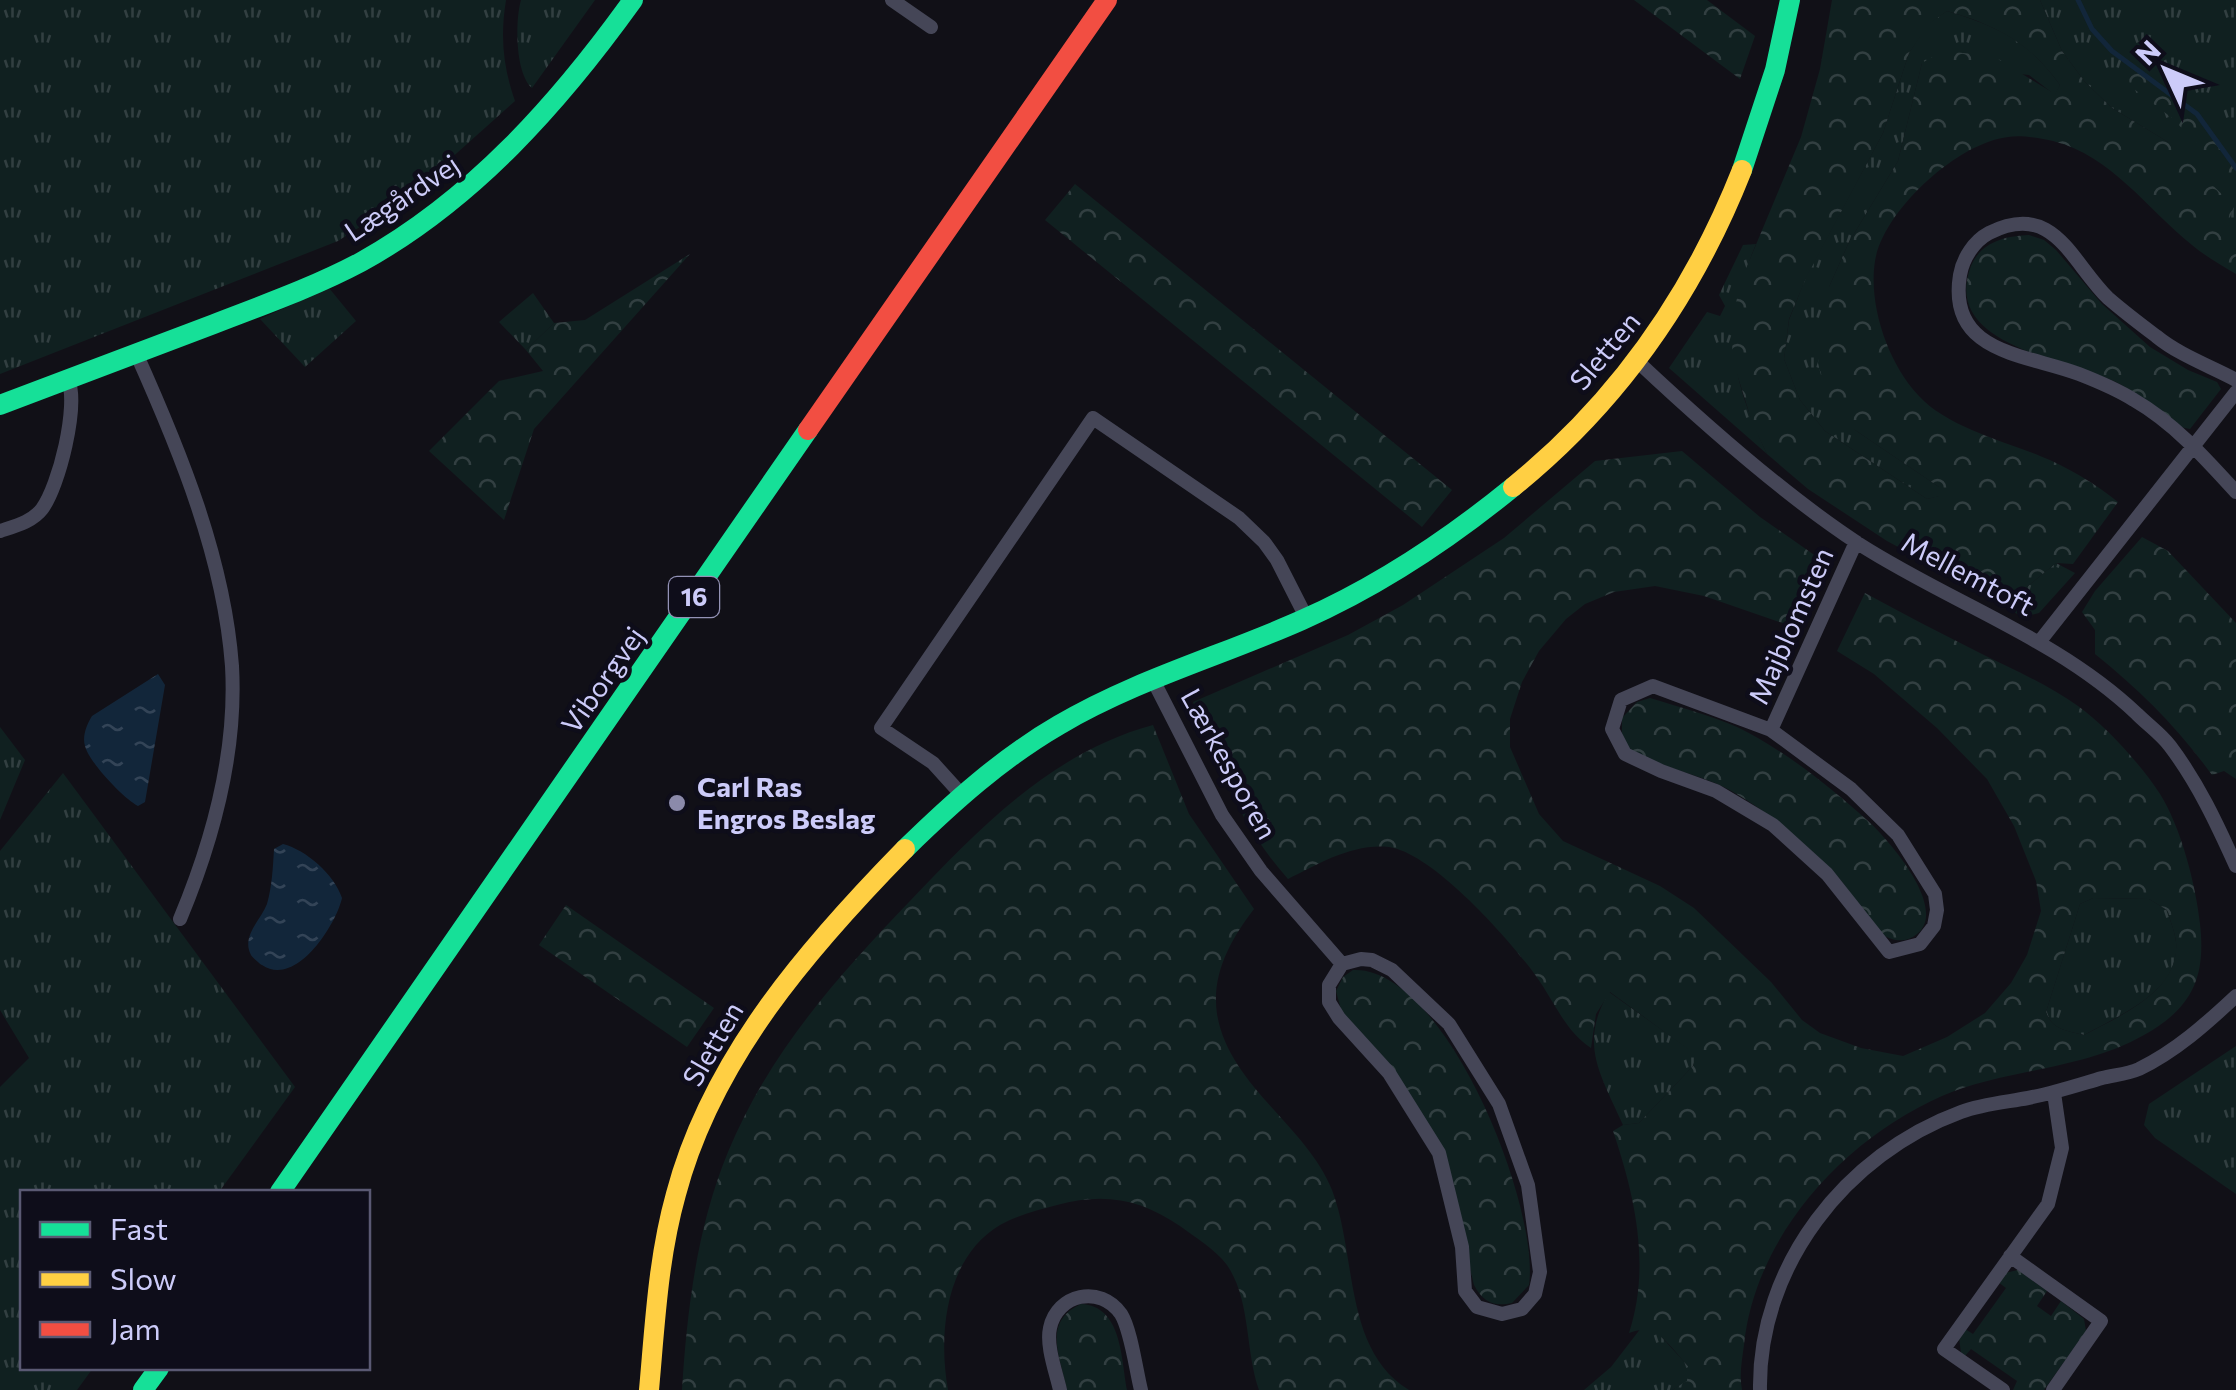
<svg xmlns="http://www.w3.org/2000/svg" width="2236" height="1390" font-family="Commissioner,sans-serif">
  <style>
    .grass { fill: url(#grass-tufts) }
    .forest { fill: url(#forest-crowns); fill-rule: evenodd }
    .water { fill: url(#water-ripples) }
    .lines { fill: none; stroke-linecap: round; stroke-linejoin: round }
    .stream { stroke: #12263a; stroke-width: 5 }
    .street { stroke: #454657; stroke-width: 14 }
    .fast { stroke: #16e098; stroke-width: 20 }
    .slow { stroke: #ffcf43; stroke-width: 20 }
    .jam { stroke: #f24e42; stroke-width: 20 }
    .poi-dot { fill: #8b8aaa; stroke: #0e0d1a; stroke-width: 4 }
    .labels { text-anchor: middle; stroke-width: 9; stroke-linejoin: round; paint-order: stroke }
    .shield { fill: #0e0d1a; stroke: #9392b6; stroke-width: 2.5 }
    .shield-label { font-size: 25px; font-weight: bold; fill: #cccbf9 }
    .street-label { font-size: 28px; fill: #cccbf9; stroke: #0e0d1a }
    .poi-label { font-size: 28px; font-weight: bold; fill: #cccbf9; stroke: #0e0d1a; text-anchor: start }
  </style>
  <defs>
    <pattern id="grass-tufts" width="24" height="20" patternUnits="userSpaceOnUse" patternTransform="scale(2.5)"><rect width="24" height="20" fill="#102020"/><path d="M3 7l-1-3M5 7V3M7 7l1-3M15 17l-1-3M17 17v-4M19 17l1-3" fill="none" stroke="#323f41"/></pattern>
    <pattern id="forest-crowns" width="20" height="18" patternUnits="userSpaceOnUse" patternTransform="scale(2.5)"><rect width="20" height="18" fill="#102020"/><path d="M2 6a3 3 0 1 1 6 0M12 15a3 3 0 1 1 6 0" fill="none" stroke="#323f41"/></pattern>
    <pattern id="water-ripples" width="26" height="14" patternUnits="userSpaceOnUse" patternTransform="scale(2.5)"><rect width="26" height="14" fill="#12263a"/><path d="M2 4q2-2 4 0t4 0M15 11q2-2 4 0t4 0" fill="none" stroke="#334457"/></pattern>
  </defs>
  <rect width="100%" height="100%" fill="#111017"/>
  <path class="grass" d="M0 0H506C500 36 503 67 515 101L410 195 338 241 0 374Z
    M521 0H595L532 88C515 73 515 21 521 0Z
    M2040 0H2236V251L2168 142 2112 108 2085 82 2062 51Z
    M1947 11C1999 27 2028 41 2060 85L2055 95 2029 75 1922 63 1898 161 1849 242 1829 287 1855 430 1939 487 1940 496 1927 499 1825 431 1800 400 1784 359 1789 320 1806 277 1883 133 1909 53 1928 24Z
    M1756 244C1721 328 1729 373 1767 454L1669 368 1707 312 1720 316 1725 306 1719 295 1743 245Z
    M329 288 356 321 305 367 260 319Z
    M533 293 554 323 526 350 499 322Z
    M2056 563 2075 573 2039 613 2022 617 1984 593 2023 590Z
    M0 727 25 760 0 820Z
    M63 773 295 1087 219 1192H22V1368H93L77 1390H0V1087L29 1058 0 1010V851Z
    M2093 898 2149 899 2167 910C2170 920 2175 932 2176 942 2181 991 2120 1015 2084 1035 2068 1031 2052 1030 2046 1012L2080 904Z
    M1609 992 1697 1055 1693 1066 1639 1123 1623 1125C1601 1075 1578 1044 1609 992Z
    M2236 1046V1194L2155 1138 2144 1125 2149 1104Z
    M1641 1328 1656 1331 1688 1366V1381L1672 1390H1584L1611 1367Z"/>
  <path class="forest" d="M1634 0H1707L1755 36 1740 79Z
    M1832 0H2040L2062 51 2085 82 2112 108 2168 142 2234 206 2225 231 2236 251V274C2221 265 2205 256 2192 245 2147 209 2112 156 2053 141 2041 138 2020 135 2008 137 1957 143 1883 211 1875 261 1868 305 1888 363 1918 395 1947 427 2001 440 2040 456 2068 467 2094 483 2118 502L2073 564 2056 563 2023 590 1984 593 1887 541 1808 489 1767 454 1753 425 1732 358 1733 318 1740 283 1801 137 1820 69ZM1947 11C1996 25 2030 43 2060 85L2055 94 1993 56 1943 51 1922 63 1898 161 1849 242 1829 287 1818 363 1827 399 1855 430 1939 487V496L1927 499 1825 431 1800 400 1784 359 1789 319 1806 278 1883 133 1909 53 1929 24Z
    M2145 65 2182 94 2236 153V184L2172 118 2130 86 2128 71Z
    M1075 184 1452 490 1422 527 1045 220Z
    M2029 235 2044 240 2056 250 2102 304 2150 347 2188 370 2217 382 2221 389 2190 429 2180 427C2159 411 2139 394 2116 382 2068 359 1940 346 1971 266 1981 242 2005 236 2029 235Z
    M690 254 534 429 504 520 429 451 499 381 543 371 526 350 554 323 585 320Z
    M1682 451 1760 517 1830 566 1800 629 1704 596 1655 586 1614 592 1585 604 1566 619 1539 651 1522 682 1510 719V747L1539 814 1563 841 1660 886 1694 908 1771 982 1802 1020 1820 1033 1861 1048 1903 1056 1947 1037 1985 1013 2011 983 2027 955 2041 911 2036 881 2014 826 1987 779 1937 728 1874 674 1837 651 1865 593C1902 613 1940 633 1978 652 2012 669 2047 684 2078 706 2106 726 2142 766 2160 794 2181 827 2196 886 2200 924 2206 978 2192 1008 2144 1035 2081 1071 2007 1068 1942 1096 1844 1139 1755 1236 1744 1345 1742 1360 1739 1375 1742 1390H1672L1687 1381 1688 1366C1670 1347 1657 1321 1629 1333 1651 1266 1635 1196 1613 1131L1623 1125 1639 1123 1693 1066 1696 1055 1610 992 1596 1014 1591 1048C1565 1031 1554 1001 1536 976 1510 940 1433 853 1389 847 1353 843 1318 864 1288 879 1242 828 1217 765 1193 702L1348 635 1403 605 1504 538 1595 461ZM2093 898 2149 899 2167 910C2170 920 2175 932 2176 942 2180 991 2120 1016 2084 1035 2068 1031 2052 1030 2046 1012L2080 904Z
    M2142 537 2168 551 2236 623V779L2224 771 2212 775C2178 728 2141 691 2095 654V630L2082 612 2095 591Z
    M1650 698C1679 707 1710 715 1737 727 1784 750 1828 785 1867 820 1888 839 1949 908 1917 934 1909 941 1899 942 1889 938 1865 929 1854 892 1836 875 1806 843 1755 800 1715 783 1687 772 1656 765 1630 750L1622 741V718L1637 702Z
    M1153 725 1189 814 1254 909C1231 939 1211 974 1217 1014 1229 1086 1306 1125 1332 1190 1357 1255 1343 1350 1409 1390H1259C1245 1350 1251 1300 1227 1265 1216 1250 1195 1237 1180 1226 1141 1199 1104 1192 1057 1205 1038 1210 1018 1215 1000 1225 945 1258 938 1334 948 1390H682C687 1310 697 1227 728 1152 769 1053 837 977 910 901 980 827 1053 752 1153 725Z
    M566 905 714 1008 687 1047 539 945Z
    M1353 970C1445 966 1540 1206 1529 1285L1512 1303C1494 1307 1483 1302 1474 1285L1440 1144 1397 1074 1342 1013 1336 991 1343 977Z
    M2018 1270 2047 1291 2037 1306 2051 1316 2061 1301 2084 1319 2086 1331 2044 1390H2013L2017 1381 1971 1349 1965 1356 1961 1353 1959 1337 1965 1329 1973 1334 2006 1288 1998 1282 2005 1273Z
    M1081 1304C1122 1306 1121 1358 1127 1390H1067C1060 1356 1042 1322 1081 1304Z"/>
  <path class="water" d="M158 674 165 685 145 802 138 806C123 798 89 762 85 746 82 736 87 724 92 716Z
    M283 844C306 850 334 874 342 898 336 925 296 988 262 965 260 964 252 957 251 955 241 936 261 920 267 904 272 887 273 867 274 849Z"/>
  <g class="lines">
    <path class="stream" d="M2078 0 2092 29 2112 51 2197 114 2236 168"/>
    <path class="street" d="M892 0 931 27
      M136 353C180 451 224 558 232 666 237 753 213 840 180 919
      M1636 360C1702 422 1784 495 1859 544 1951 603 2057 638 2137 714 2148 725 2161 734 2170 746 2198 783 2217 824 2236 866
      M2236 380C2210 366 2179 355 2156 336 2140 324 2123 311 2108 298 2071 262 2054 200 1989 233 1974 241 1963 258 1960 275 1947 354 2027 354 2079 374 2097 381 2118 390 2134 400 2174 423 2206 459 2236 492
      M0 531C15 526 32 522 42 509 59 486 79 406 68 379
      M2040 641 2236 392
      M1152 678 1222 815 1261 871 1342 964
      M1653 686 1771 730 1851 789 1898 835 1935 894 1937 910 1934 926 1920 944 1889 952 1827 874 1773 825 1716 791 1661 771 1625 754 1612 729 1621 700Z
      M1771 730 1856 542
      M961 794 933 763 881 728 1093 418 1239 518 1264 542 1277 560 1306 617
      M1361 959 1372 960 1392 970 1449 1024 1499 1104 1528 1185 1540 1272 1535 1294 1522 1309 1502 1314 1477 1307 1465 1291 1462 1247 1439 1153 1389 1073 1339 1018 1329 1002V985L1342 964Z
      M2010 1256 2101 1321 2053 1390
      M1060 1390C1056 1372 1046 1346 1050 1328 1057 1294 1100 1284 1121 1314 1131 1330 1136 1370 1141 1390
      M1760 1390C1758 1266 1846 1154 1961 1112 1982 1104 2007 1102 2028 1098 2054 1093 2078 1085 2102 1078 2114 1075 2128 1074 2139 1069 2176 1051 2206 1024 2236 996
      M2003 1390 1944 1349 2048 1204 2062 1148 2054 1093"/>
    <path class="fast" d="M1742 170 1775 70 1790 0
      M0 405C71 378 142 351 214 324 263 305 314 287 361 262 473 200 559 103 633 0
      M905 849C952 803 1002 758 1059 725 1135 680 1221 656 1302 620 1379 586 1448 540 1513 487
      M280 1192 808 430
      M143 1390 159 1368"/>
    <path class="slow" d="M1513 487C1617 403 1693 294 1742 170
      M649 1390C655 1324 658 1258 676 1194 712 1058 809 947 905 849"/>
    <path class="jam" d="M808 430 1107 0"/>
  </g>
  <circle class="poi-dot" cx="677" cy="803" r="10"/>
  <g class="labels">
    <rect class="shield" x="669" y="577" width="50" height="40" rx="8"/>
    <g class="shield-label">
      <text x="694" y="606">16</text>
    </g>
    <g class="street-label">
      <text transform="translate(402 198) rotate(-34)" y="10">Lægårdvej</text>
      <text transform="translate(1605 351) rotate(-50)" y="10">Sletten</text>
      <text transform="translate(1968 574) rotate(28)" y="10">Mellemtoft</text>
      <text transform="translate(1791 626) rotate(-66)" y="10">Majblomsten</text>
      <text transform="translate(603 680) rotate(-55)" y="10">Viborgvej</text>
      <text transform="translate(1229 764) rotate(61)" y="10">Lærkesporen</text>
      <text transform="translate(713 1044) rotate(-60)" y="10">Sletten</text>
    </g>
    <g class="poi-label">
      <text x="697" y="797">Carl Ras<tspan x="697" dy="32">Engros Beslag</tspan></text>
    </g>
  </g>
  <rect x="20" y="1190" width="350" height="180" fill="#0e0d1a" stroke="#5a5973" stroke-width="2.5"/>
  <rect x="40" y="1222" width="50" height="15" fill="#16e098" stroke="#5a5973" stroke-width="2.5"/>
  <text x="110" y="1240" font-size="30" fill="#cccbf9">Fast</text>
  <rect x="40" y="1272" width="50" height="15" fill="#ffcf43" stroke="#5a5973" stroke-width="2.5"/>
  <text x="110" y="1290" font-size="30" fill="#cccbf9">Slow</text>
  <rect x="40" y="1322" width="50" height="15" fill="#f24e42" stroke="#5a5973" stroke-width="2.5"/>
  <text x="110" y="1340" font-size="30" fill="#cccbf9">Jam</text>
  <g transform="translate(2166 70) rotate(314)" stroke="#0e0d1a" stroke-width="8" paint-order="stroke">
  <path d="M0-8L18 38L0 25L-18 38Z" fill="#cccbf9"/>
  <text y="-15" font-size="28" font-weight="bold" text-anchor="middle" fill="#cccbf9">N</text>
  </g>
</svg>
